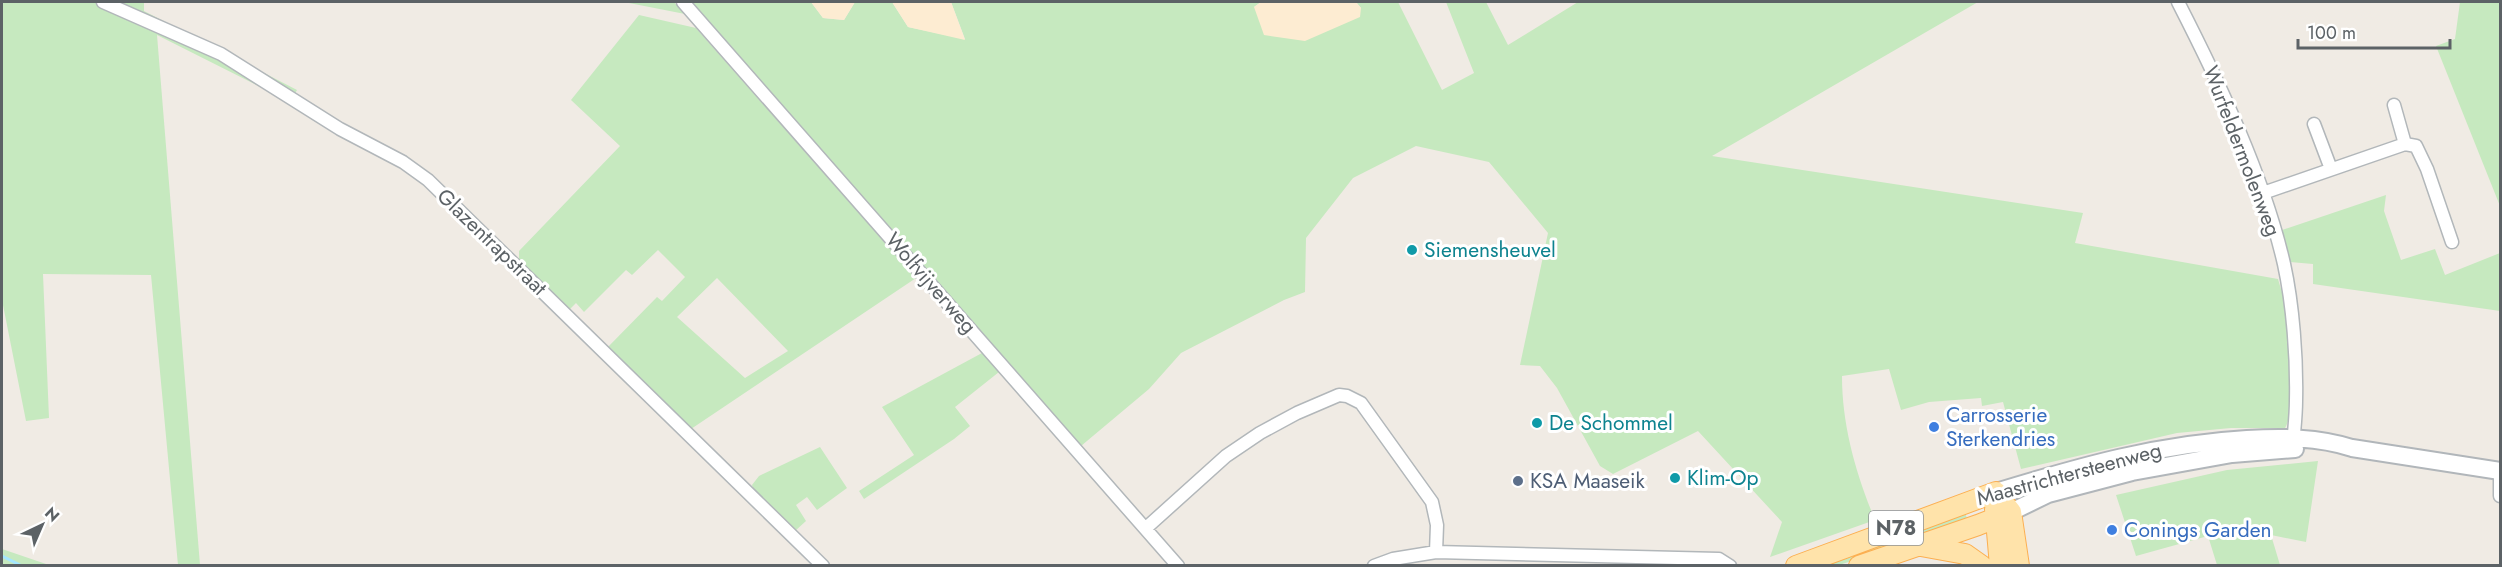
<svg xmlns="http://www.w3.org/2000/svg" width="2502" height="567" font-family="Jost,sans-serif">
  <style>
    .green { fill: #c6e9bf; fill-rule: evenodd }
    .sand { fill: #fdecd2 }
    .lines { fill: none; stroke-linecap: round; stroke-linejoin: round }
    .stream { stroke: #a5e7ff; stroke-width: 3 }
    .minor-casing { stroke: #b2b7ba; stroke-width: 15 }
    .secondary-casing { stroke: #b1b6ba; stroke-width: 20 }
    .primary-casing { stroke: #fcaf51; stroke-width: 22 }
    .minor { stroke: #fff; stroke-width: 12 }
    .secondary { stroke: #fff; stroke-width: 16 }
    .primary { stroke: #ffe3aa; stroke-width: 20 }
    .culture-dot { fill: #0f9aa8; stroke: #fff; stroke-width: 2 }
    .shop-dot { fill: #3f7fe0; stroke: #fff; stroke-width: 2 }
    .service-dot { fill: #5c6f8a; stroke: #fff; stroke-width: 2 }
    .labels { text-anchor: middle; stroke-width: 6; stroke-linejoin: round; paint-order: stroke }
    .shield { fill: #fff; stroke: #8d9194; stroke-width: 1.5 }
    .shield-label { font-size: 20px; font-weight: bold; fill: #5c6266 }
    .street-label { font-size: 21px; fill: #5c6266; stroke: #fff }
    .culture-label { font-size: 21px; fill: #0d838f; stroke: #fff; text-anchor: start }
    .shop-label { font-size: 21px; fill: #366cbe; stroke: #fff; text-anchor: start }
    .service-label { font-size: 21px; fill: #4e5e75; stroke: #fff; text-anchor: start }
  </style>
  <rect width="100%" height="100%" fill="#f0ebe4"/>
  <path class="green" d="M2 2H144V11L297 90 290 102 157 35 200 565H178L151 275 43 274 49 418 26 421 2 300Z
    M621 2H674L685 14 629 3Z
    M693 2H811L823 18 844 20 855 2H892L908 27 965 39 951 2H1261L1254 7 1361 8 1356 2H1398L1442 90 1474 73 1446 2H1486L1508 45 1578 2H1978L1712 156 2083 213 2075 243 2278 279C2280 287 2284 297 2286 306 2289 331 2297 409 2285 428H2231L2177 433 2021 469 2003 402 1982 406 1981 398 1929 402 1901 410 1889 369 1842 376C1842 426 1856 474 1875 520L1770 557 1782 522 1698 431 1613 474 1600 466 1557 388 1540 366 1520 365 1548 233 1489 162 1416 146 1353 178 1306 238 1305 292 1284 300 1181 353 1149 389 1081 446 689 4Z
    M2460 2H2500V206L2436 46 2455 39Z
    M639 15 696 28 916 278 691 429 607 348 657 297 662 301 685 277 658 250 632 275 626 270 584 312 576 303 569 310 519 263V251L620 146 571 100ZM717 278 788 351 745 378 677 317Z
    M2386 195 2384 211 2401 260 2435 249 2445 275 2500 253V311L2313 284V264L2290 262 2282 230Z
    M982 353 999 372 955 407 970 426 954 439 864 499 859 491 914 455 882 407Z
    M820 447 847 488 817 510 807 497 796 505 806 521 795 531 754 491 752 485 759 476Z
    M2318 461 2306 542 2271 535 2280 565H2217L2208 536 2136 556 2116 495 2227 470Z
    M1963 507 1969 524 1839 565 1806 566Z
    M2 549 49 565H2Z"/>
  <path class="sand" d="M811 2H855L844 20 823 18Z
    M892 2H951L965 40 908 27Z
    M1261 2H1356L1361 8 1360 17 1305 41 1264 35 1254 7Z"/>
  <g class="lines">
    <path class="stream" d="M2 556 22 566"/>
    <defs>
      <path id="minor" d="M103 2 221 54 340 129 403 162 428 180 823 566
        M683 2 1178 566
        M2178 2C2219 82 2264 177 2284 264 2293 305 2297 359 2296 401 2296 416 2294 431 2293 446
        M2394 105 2405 144
        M2314 124 2331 169
        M2263 193 2405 144 2416 146 2427 169 2452 242
        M2500 476V496
        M1146 528 1226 456 1260 433 1297 413 1339 395 1347 396 1361 403 1432 502 1437 525 1436 552
        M1374 566 1393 559 1436 552 1719 559 1730 566"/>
      <path id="secondary" d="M1996 492C2081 466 2158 444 2247 439 2282 437 2318 437 2352 448L2500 471
        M2011 512 2048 494 2132 472 2232 454 2295 449"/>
      <path id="primary" d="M2003 502 2011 512 2019 566
        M1995 509 2000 566
        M1921 546 1965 554 1982 566
        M1796 566 1996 492
        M1859 566 1978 525 2011 512"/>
    </defs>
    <use href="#minor" class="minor-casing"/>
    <use href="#secondary" class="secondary-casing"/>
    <use href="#primary" class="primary-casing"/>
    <use href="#minor" class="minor"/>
    <use href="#secondary" class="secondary"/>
    <use href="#primary" class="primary"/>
  </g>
  <g class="culture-dot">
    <circle cx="1412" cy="250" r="6"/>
    <circle cx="1537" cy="423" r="6"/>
    <circle cx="1675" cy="478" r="6"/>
  </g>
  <g class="shop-dot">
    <circle cx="1934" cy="427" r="6"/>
    <circle cx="2112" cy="530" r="6"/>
  </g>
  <circle class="service-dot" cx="1518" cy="481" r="6"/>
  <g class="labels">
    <rect class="shield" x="1869" y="511" width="54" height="34" rx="4.5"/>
    <g class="shield-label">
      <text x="1896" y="535">N78</text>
    </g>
    <g class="street-label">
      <text transform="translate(2242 151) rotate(69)" y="7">Wurfeldermolenweg</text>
      <text transform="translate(492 242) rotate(44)" y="7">Glazentrapstraat</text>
      <text transform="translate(931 283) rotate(49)" y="7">Wolfvijverweg</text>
      <text transform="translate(2069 474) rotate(-15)" y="7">Maastrichtersteenweg</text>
    </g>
    <g class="culture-label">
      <text x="1424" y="257">Siemensheuvel</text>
      <text x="1549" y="430">De Schommel</text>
      <text x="1687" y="485">Klim-Op</text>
    </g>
    <g class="shop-label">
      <text x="1946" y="422">Carrosserie<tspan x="1946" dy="24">Sterkendries</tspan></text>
      <text x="2124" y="537">Conings Garden</text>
    </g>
    <g class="service-label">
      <text x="1530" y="488">KSA Maaseik</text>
    </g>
  </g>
  <rect width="2502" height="567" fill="none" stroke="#5c6266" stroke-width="6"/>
  <g transform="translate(42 525) rotate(44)" stroke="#ffffff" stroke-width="4.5" paint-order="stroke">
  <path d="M0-4.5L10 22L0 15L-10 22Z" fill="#5c6266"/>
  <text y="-9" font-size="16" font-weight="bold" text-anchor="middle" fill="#5c6266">N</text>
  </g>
  <path d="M2298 39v9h152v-9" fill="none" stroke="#5c6266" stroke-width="3"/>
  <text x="2307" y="39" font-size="18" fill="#5c6266" stroke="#ffffff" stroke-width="4.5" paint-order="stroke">100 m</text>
</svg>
